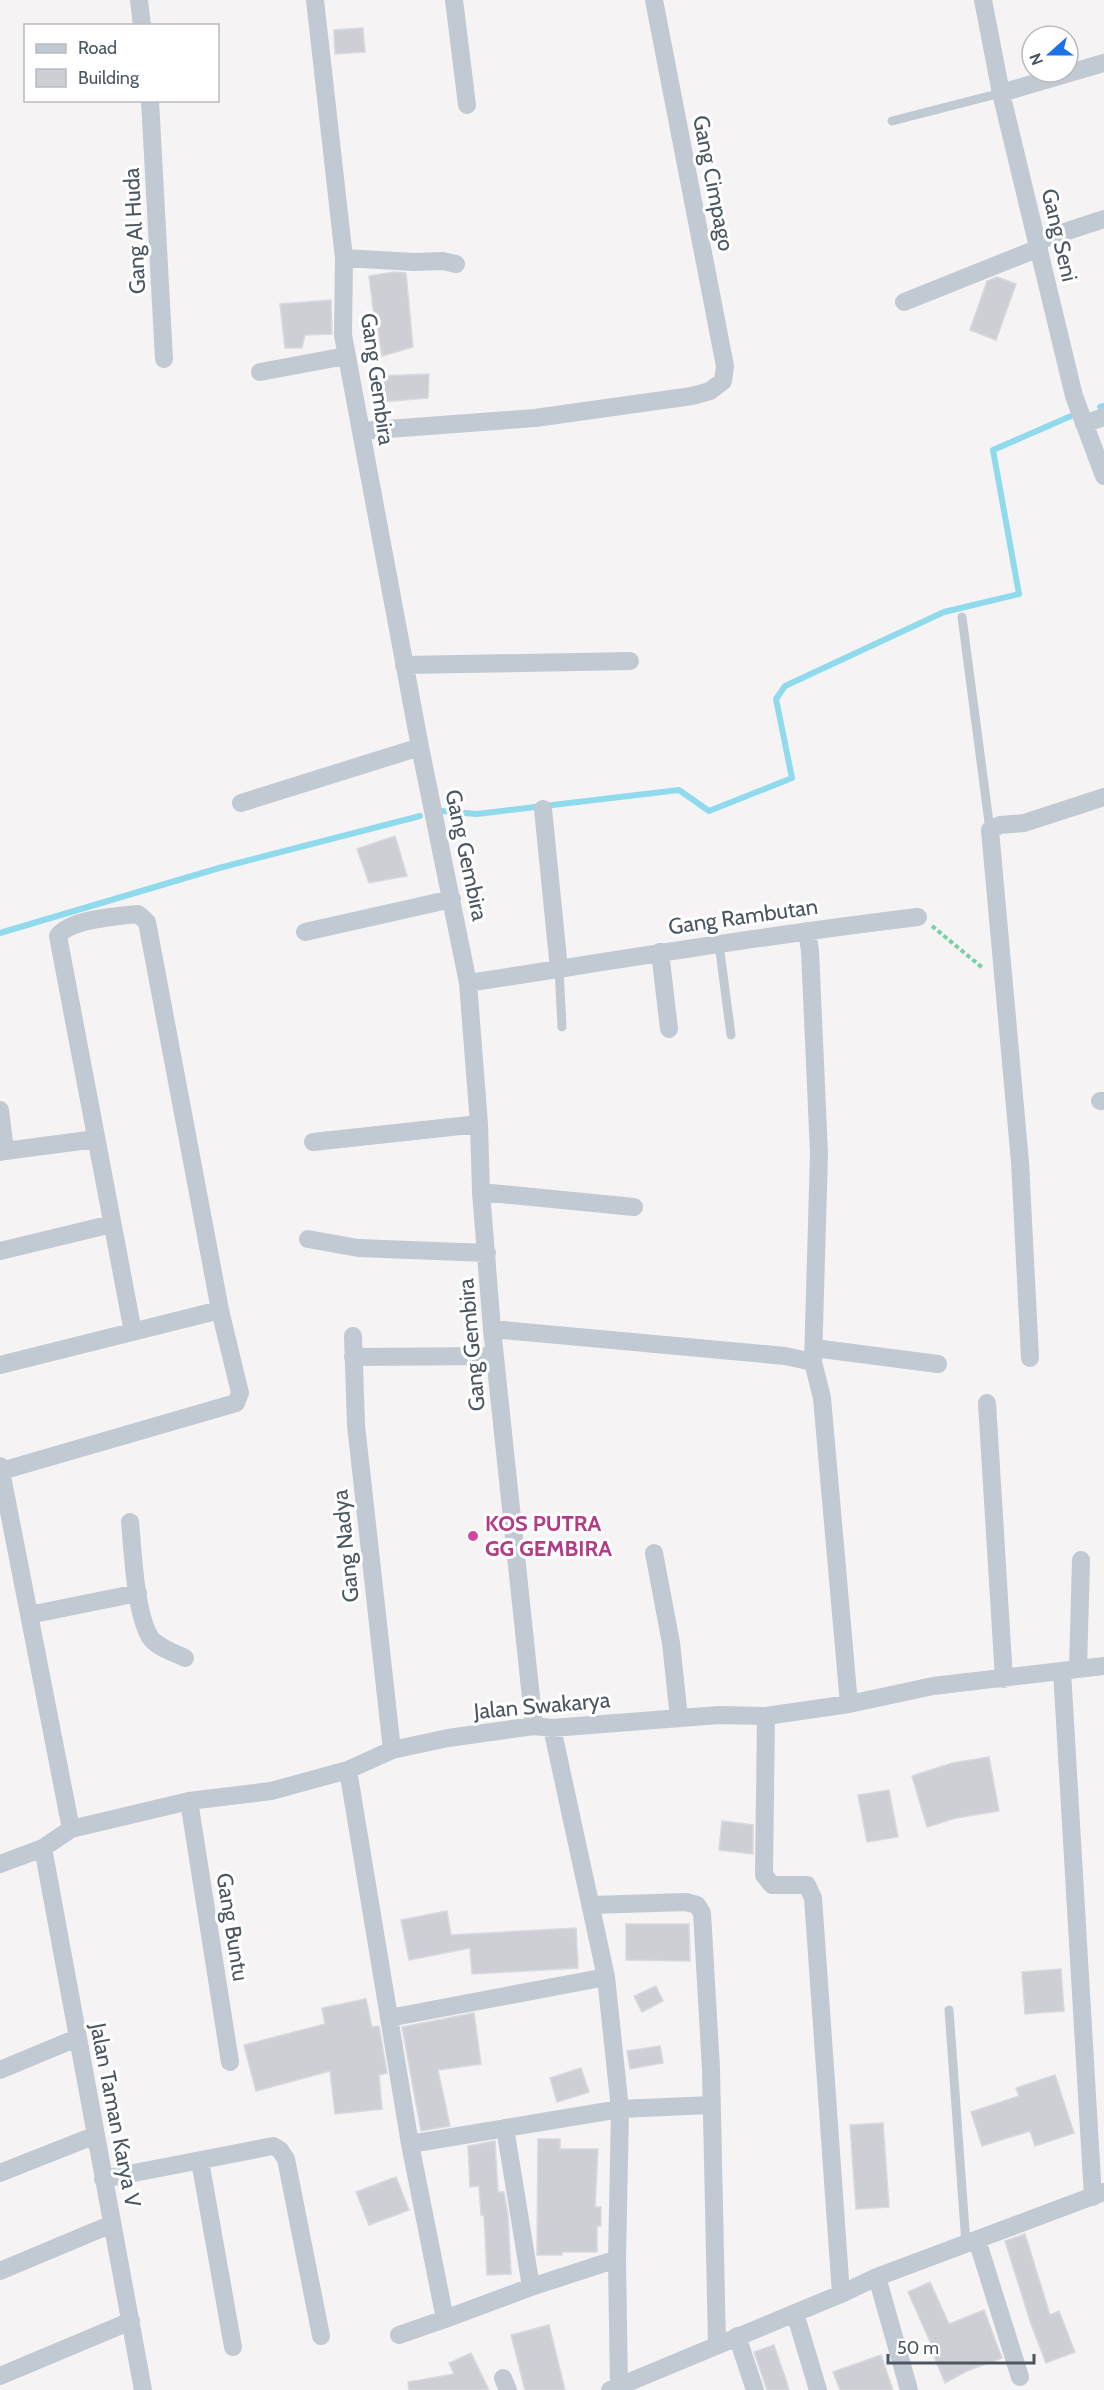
<svg xmlns="http://www.w3.org/2000/svg" width="1104" height="2390" font-family="Cabin,sans-serif">
  <style>
    .lines { fill: none; stroke-linecap: round; stroke-linejoin: round }
    .stream { stroke: #90daee; stroke-width: 6 }
    .building { fill: #cdcfd5; stroke: #d7d9de; stroke-width: 1.5 }
    .path { stroke: #7ad0a6; stroke-width: 4; stroke-dasharray: 4.5 3; stroke-linecap: butt }
    .lane { stroke: #c1cad2; stroke-width: 9 }
    .street { stroke: #c1cad2; stroke-width: 18 }
    .hotel-dot { fill: #d1479c; stroke: #fff; stroke-width: 2 }
    .labels { text-anchor: middle; stroke-width: 6; stroke-linejoin: round; paint-order: stroke }
    .street-label { font-size: 22px; fill: #4a5661; stroke: #fff }
    .hotel-label { font-size: 22px; font-weight: bold; fill: #b23c85; stroke: #fff; text-anchor: start }
  </style>
  <rect width="100%" height="100%" fill="#f5f3f3"/>
  <g class="lines">
    <path class="stream" d="M1100 407 1104 406
      M442 811 477 814 679 790 709 811 792 778 776 699 785 686 944 612 1019 594 993 450 1071 416
      M0 933 219 868 420 816"/>
  </g>
  <path class="building" d="M363 28 365 52 335 54 334 30Z
    M394 272 406 273 413 347 382 356 376 316H374L369 276Z
    M997 277 1016 284 996 340 970 330 987 281Z
    M331 300 332 334 305 335 302 348H285L280 304Z
    M429 374 428 398 379 402 380 376Z
    M395 836 407 876 369 883 357 849Z
    M989 1757 999 1811 956 1818 927 1827 912 1776 952 1763Z
    M889 1790 898 1837 867 1842 858 1795Z
    M722 1821 753 1825V1854L719 1850Z
    M447 1911 451 1935 576 1928 578 1968 472 1974 470 1948 409 1960 401 1920Z
    M626 1924H689L690 1961 626 1960Z
    M1061 1969 1064 2011 1025 2014 1022 1972Z
    M656 1986 663 2001 642 2012 634 1996Z
    M366 1999 372 2027 379 2026 387 2073 379 2075 382 2109 335 2114 330 2071 256 2091 244 2045 325 2024 322 2008Z
    M474 2013 481 2064 438 2070 450 2126 421 2131 402 2027Z
    M660 2046 663 2063 630 2069 627 2051Z
    M581 2068 589 2092 557 2102 550 2078Z
    M1055 2075 1074 2133 1035 2146 1030 2131 982 2146 971 2112 1019 2096 1016 2088Z
    M883 2123 889 2207 856 2209 850 2125Z
    M538 2139H560V2149H598L595 2207H601V2226H597V2252H562V2255H537Z
    M495 2141 498 2192H504L508 2216 511 2274 487 2275 484 2215H481L479 2186 470 2187 468 2146Z
    M396 2177 409 2210 369 2225 356 2192Z
    M1025 2234 1050 2315 1059 2311 1075 2352 1046 2363 1031 2324 1005 2241Z
    M930 2282 949 2324 984 2310 1002 2358 967 2371 945 2383 933 2354 935 2353 908 2292Z
    M549 2325 565 2390H525L511 2335Z
    M774 2345 786 2380 789 2390H767L754 2352Z
    M471 2353 489 2390H409L408 2382 454 2374 449 2363Z
    M881 2355 893 2390H840L833 2372Z"/>
  <g class="lines">
    <path class="path" d="M932 926 984 969"/>
    <path class="lane" d="M892 121 1001 93
      M962 617 990 830
      M719 944 731 1035
      M559 969 562 1027
      M949 2010 966 2244"/>
    <path class="street" d="M139 0 142 26
      M315 0 344 258 343 335 420 747 468 983 479 1124 481 1192 492 1329 534 1726
      M454 0 467 105
      M983 0 1001 93 1074 396 1104 476
      M1001 93 1104 63
      M150 100 164 359
      M1037 241 1104 219
      M344 258 414 262 443 261 456 264
      M904 302 1039 248
      M260 372 346 356
      M1084 424 1104 417
      M361 431 535 418 692 396 710 391 723 381 725 366 654 0
      M404 665 630 661
      M241 803 420 747
      M543 809 559 969
      M807 931 810 951 819 1153 813 1362
      M305 932 452 899
      M660 952 669 1029
      M468 983C618 960 767 935 918 917
      M1100 1101H1104
      M0 1110 5 1151 0 1152
      M313 1142 479 1124
      M5 1151 96 1139
      M481 1192 634 1207
      M308 1239 358 1248 487 1253
      M0 1251 112 1224
      M492 1329 785 1356 813 1362 822 1398 849 1704
      M353 1336 356 1425 392 1750
      M814 1348 938 1364
      M353 1357 495 1356
      M1030 1358 1020 1162 990 830 1000 825 1024 823 1104 797
      M0 1365 220 1310
      M987 1403 1004 1679
      M0 1466 71 1829
      M1 1471 236 1403 240 1393 220 1310 147 922 138 914C117 916 70 919 58 936L133 1332
      M130 1522C133 1552 135 1612 150 1637 156 1647 175 1653 185 1658
      M654 1553 671 1643 679 1718
      M29 1615 138 1593
      M1078 1669 1081 1560
      M1062 1671 1093 2197
      M766 1716 764 1875 772 1885H807L813 1898 841 2294
      M552 1728 606 1977 620 2109 617 2259 619 2390
      M348 1770 410 2144 445 2319 531 2287 617 2259
      M189 1801 230 2062
      M43 1848 143 2390
      M0 1864 43 1848 71 1829 189 1801 271 1791 348 1770 392 1750 448 1738 534 1726 552 1728 719 1715 766 1716 849 1704 933 1686 1104 1666
      M591 1905 686 1902 697 1905 702 1913 711 2069 717 2345
      M389 2018 606 1977
      M0 2070 77 2038
      M505 2128 531 2287
      M410 2144 620 2109 711 2105
      M200 2161 233 2347
      M0 2173 96 2135
      M103 2179 273 2146 280 2150 286 2159 321 2336
      M977 2240 1020 2377
      M0 2271 112 2224
      M877 2277 909 2390
      M795 2313 818 2390
      M399 2335 445 2319
      M737 2336 755 2390
      M0 2376 131 2321
      M503 2378 508 2390
      M610 2390 841 2294 877 2277 1104 2192"/>
  </g>
  <circle class="hotel-dot" cx="473" cy="1536" r="6"/>
  <g class="labels">
    <g class="street-label">
      <text transform="translate(714 183) rotate(79)" y="8">Gang Cimpago</text>
      <text transform="translate(134 231) rotate(-93)" y="8">Gang Al Huda</text>
      <text transform="translate(1060 235) rotate(77)" y="8">Gang Seni</text>
      <text transform="translate(378 379) rotate(82)" y="8">Gang Gembira</text>
      <text transform="translate(467 855) rotate(78)" y="8">Gang Gembira</text>
      <text transform="translate(743 916) rotate(-8)" y="8">Gang Rambutan</text>
      <text transform="translate(471 1345) rotate(-95)" y="8">Gang Gembira</text>
      <text transform="translate(345 1546) rotate(-96)" y="8">Gang Nadya</text>
      <text transform="translate(542 1705) rotate(-5)" y="8">Jalan Swakarya</text>
      <text transform="translate(233 1927) rotate(81)" y="8">Gang Buntu</text>
      <text transform="translate(116 2115) rotate(79)" y="8">Jalan Taman Karya V</text>
    </g>
    <g class="hotel-label">
      <text x="485" y="1531">KOS PUTRA<tspan x="485" dy="25">GG GEMBIRA</tspan></text>
    </g>
  </g>
  <rect x="24" y="24" width="195" height="78" fill="#ffffff" stroke="#b7bbc0" stroke-width="1.5"/>
  <rect x="36" y="44" width="30" height="9" fill="#c1cad2" stroke="#b7bbc0" stroke-width="1.5"/>
  <text x="78" y="54" font-size="18" fill="#4a5661">Road</text>
  <rect x="36" y="69" width="30" height="18" fill="#cdcfd5" stroke="#b7bbc0" stroke-width="1.5"/>
  <text x="78" y="84" font-size="18" fill="#4a5661">Building</text>
  <g transform="translate(1050 54) rotate(249)"><circle r="28" fill="#ffffff" stroke="#b7bbc0" stroke-width="1.5"/>
  <path d="M0-4.5L10 22L0 15L-10 22Z" fill="#1a73e8"/>
  <text y="-9" font-size="16" font-weight="bold" text-anchor="middle" fill="#4a5661">N</text>
  </g>
  <path d="M888 2354v9h146v-9" fill="none" stroke="#4a5661" stroke-width="3"/>
  <text x="897" y="2354" font-size="18" fill="#4a5661" stroke="#ffffff" stroke-width="4.5" paint-order="stroke">50 m</text>
</svg>
